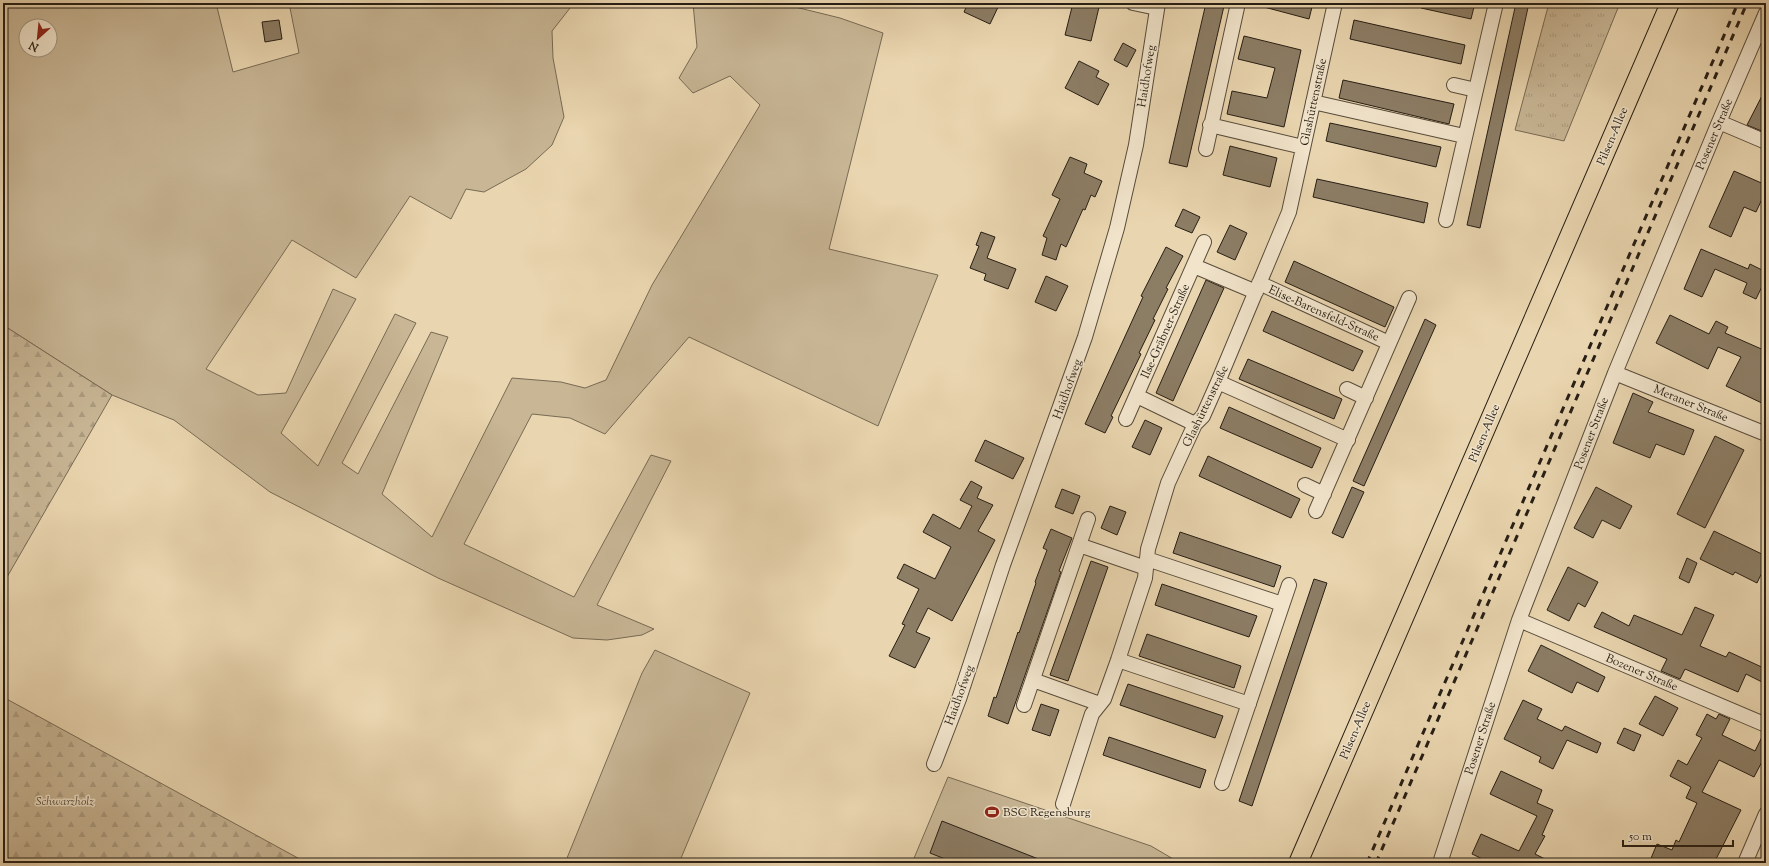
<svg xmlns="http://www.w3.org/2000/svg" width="1769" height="866" font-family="'Sorts Mill Goudy',serif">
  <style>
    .grass { fill: #c8b695; stroke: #786a54; fill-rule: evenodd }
    .forest { fill: url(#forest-firs); stroke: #786a54 }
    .park { fill: url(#park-tufts); stroke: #786a54 }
    .building { fill: #8c7d65; stroke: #271e14 }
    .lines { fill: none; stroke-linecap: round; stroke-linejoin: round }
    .minor-casing { stroke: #584c3b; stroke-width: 16 }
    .major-casing { stroke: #271e14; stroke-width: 20 }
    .minor { stroke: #f1e4cb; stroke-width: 14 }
    .major { stroke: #e9d5af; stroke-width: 18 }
    .rail { stroke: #271e14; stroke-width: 3; stroke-dasharray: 7 7; stroke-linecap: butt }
    .labels { text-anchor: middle; stroke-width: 3; stroke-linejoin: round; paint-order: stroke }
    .street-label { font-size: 12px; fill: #271e14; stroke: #f1e4cb }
    .park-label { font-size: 12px; font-style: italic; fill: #574c3b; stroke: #f1e4cb }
    .poi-label { font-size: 12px; fill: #271e14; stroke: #f1e4cb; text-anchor: start }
  </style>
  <defs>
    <pattern id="forest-firs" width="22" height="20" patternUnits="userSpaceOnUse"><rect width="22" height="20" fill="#c8b695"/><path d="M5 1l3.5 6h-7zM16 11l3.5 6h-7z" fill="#ac9c80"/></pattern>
    <pattern id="park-tufts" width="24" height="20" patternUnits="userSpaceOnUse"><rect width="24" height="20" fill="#c8b695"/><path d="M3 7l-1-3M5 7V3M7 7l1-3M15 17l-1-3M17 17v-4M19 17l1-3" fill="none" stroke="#ac9c80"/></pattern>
  </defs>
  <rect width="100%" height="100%" fill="#e9d5af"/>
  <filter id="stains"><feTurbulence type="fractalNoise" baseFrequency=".005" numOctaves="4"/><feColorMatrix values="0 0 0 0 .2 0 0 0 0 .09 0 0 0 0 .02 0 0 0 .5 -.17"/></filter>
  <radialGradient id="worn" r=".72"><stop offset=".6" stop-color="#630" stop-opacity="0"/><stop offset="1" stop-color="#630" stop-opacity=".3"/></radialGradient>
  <path class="grass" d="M3 3H216L233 72 299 53 289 3H574L552 31 553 58 564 117 552 145 526 169 484 192 466 189 451 219 410 196 356 278 292 240 206 369 258 395 286 393 333 289 356 299 281 433 318 466 395 314 416 323 342 463 358 474 431 332 448 337 382 494 432 537 512 378 561 382 585 388 606 380 652 285 760 105 730 76 693 93 679 78 697 47 693 3H779L840 18 883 33 829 249 938 275 878 426 689 337 605 434 570 418 532 414 464 544 574 597 651 455 671 461 597 605 654 629 642 635 607 640 573 638 438 578 270 492 174 420 112 395 3 325ZM26 26H50V50H26Z
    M655 650 750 693 679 863H565L642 673Z
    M948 777 1151 846 1180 863H912Z"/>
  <path class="forest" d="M3 325 112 395 3 584Z
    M3 697 307 863H3Z"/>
  <path class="park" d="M1549 3H1620L1564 141 1515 130Z"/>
  <path class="building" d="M968 3H1000L990 24 964 12Z
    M1073 3H1100L1091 41 1065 35Z
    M1206 3 1224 6 1187 167 1169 163Z
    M1265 3H1313L1309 19 1264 7Z
    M1422 3H1475L1471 19 1421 8Z
    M1516 3H1529L1480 228 1467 225Z
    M279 20 282 39 265 42 262 22Z
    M1354 20 1465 45 1461 64 1350 39Z
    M1244 36 1301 50 1284 127 1227 114 1232 91 1267 98 1275 68 1238 59Z
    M1123 43 1136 50 1127 67 1114 60Z
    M1079 61 1099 71 1096 77 1109 84 1098 105 1065 88Z
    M1343 80 1454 104 1449 124 1339 98Z
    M1766 88V128L1764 132 1747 125Z
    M1330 123 1441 147 1436 167 1326 141Z
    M1230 146 1277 158 1270 187 1223 175Z
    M1070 157 1087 164 1084 173 1102 181 1095 197 1091 195 1085 210 1083 209 1066 247 1061 244 1056 260 1042 255 1047 238 1043 236 1060 199 1052 195Z
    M1734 171 1766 185V201L1762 199 1756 212 1744 207 1731 237 1709 227Z
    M1317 179 1428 203 1424 223 1313 197Z
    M1183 209 1200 217 1192 233 1175 226Z
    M1230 225 1247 233 1235 260 1217 252Z
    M981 232 995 237 987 258 1016 269 1008 289 984 280 986 274 970 268 979 246 976 245Z
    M1166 247 1183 256 1166 288 1168 289 1153 319 1155 320 1139 353 1141 354 1111 416 1113 417 1105 433 1085 424 1143 297 1141 296Z
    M1701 249 1748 269 1750 264 1766 272V278L1756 299 1743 293 1747 283 1715 269 1702 297 1684 289Z
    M1294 261 1394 307 1385 327 1285 282Z
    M1046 276 1068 286 1056 311 1035 302Z
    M1206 280 1224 288 1173 401 1156 393Z
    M1272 311 1363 351 1353 371 1263 331Z
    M1670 315 1709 334 1716 321 1728 327 1725 333 1766 351V405L1726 386 1741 357 1718 347 1708 369 1656 343Z
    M1425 319 1436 325 1364 486 1353 481Z
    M1248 359 1342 399 1334 419 1239 379Z
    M1633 393 1653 402 1648 412 1694 430 1684 455 1656 444 1650 458 1613 443Z
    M1229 407 1321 448 1312 468 1220 428Z
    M1145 420 1162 428 1150 455 1132 447Z
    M1715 436 1744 450 1705 528 1677 514Z
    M985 440 1024 458 1013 479 975 461Z
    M1208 456 1300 499 1291 518 1199 476Z
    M971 481 982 487 977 498 993 505 978 531 995 540 952 621 928 608 916 632 930 638 915 668 889 656 905 625 902 624 919 589 897 578 904 564 935 579 951 547 923 532 933 514 960 529 972 506 960 500Z
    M1352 487 1364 492 1343 538 1332 533Z
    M1596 487 1632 506 1620 529 1602 520 1593 538 1574 528Z
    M1062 489 1080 496 1073 514 1055 507Z
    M1110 506 1126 512 1117 535 1101 528Z
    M1051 529 1072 538 1059 571 1061 572 1008 724 988 716 994 697 996 698 1018 632 1019 633 1036 583 1035 582 1047 550 1043 548Z
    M1714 531 1766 556V564L1757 583 1735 572 1733 575 1700 559Z
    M1180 532 1281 566 1274 587 1173 553Z
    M1687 558 1697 563 1689 583 1679 578Z
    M1091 561 1108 567 1068 681 1050 675Z
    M1568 567 1598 582 1585 607 1578 603 1569 621 1547 610Z
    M1314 579 1327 583 1252 806 1239 801Z
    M1162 584 1257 616 1249 637 1155 605Z
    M1695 607 1714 615 1700 646 1726 657 1729 652 1766 669V684L1746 674 1738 692 1685 669 1680 679 1661 671 1667 659 1594 627 1602 612 1629 626 1634 615 1682 635Z
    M1147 634 1241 666 1234 688 1139 656Z
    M1541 645 1605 677 1598 692 1577 682 1572 693 1528 671Z
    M1128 684 1223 716 1215 738 1120 705Z
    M1655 696 1678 708 1663 736 1639 724Z
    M1523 700 1542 709 1537 719 1562 731 1565 726 1601 743 1597 753 1567 740 1553 769 1539 762 1541 757 1504 739Z
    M1041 704 1059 710 1050 736 1032 730Z
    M1707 714 1716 719 1719 714 1730 719 1722 735 1755 751 1764 733H1766V754L1754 777 1719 760 1702 792 1741 810 1714 863H1649L1657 844 1672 850 1676 840 1679 842 1697 803 1686 798 1691 787 1670 776 1678 760 1687 765 1702 738 1696 735Z
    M1624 728 1641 735 1634 751 1617 743Z
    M1109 737 1206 770 1200 788 1103 755Z
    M1501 771 1542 790 1537 803 1553 810 1542 835 1545 836 1535 854 1553 863H1491L1472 854 1481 834 1519 851 1537 816 1490 794Z
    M942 821 1046 862V863H955L930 853Z"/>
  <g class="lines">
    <defs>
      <path id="minor" d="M1133 3 1157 8
        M1454 85 1476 90
        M1313 102 1464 136
        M1719 122 1766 142
        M1210 125 1303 147
        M1206 149 1238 3
        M1446 220 1496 3
        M1194 266 1256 292
        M1259 283 1389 343
        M1615 373 1766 434
        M1218 382 1348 440
        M1347 389 1366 398
        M1137 396 1195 424
        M1126 419 1204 242
        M1305 485 1324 494
        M1316 511 1409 298
        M1079 545 1146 568
        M1147 559 1282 604
        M1519 620 1766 725
        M1118 660 1249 704
        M1033 680 1100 704
        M1024 705 1088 519
        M934 764 959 699 1003 565 1085 337 1117 228 1136 145 1158 3
        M1222 783 1289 585
        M1063 804 1092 714 1104 699 1118 660 1145 578 1148 549 1168 483 1195 424 1203 416 1218 382 1289 212 1335 3
        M1440 863 1519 620 1615 373 1719 122 1766 13
        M1745 863 1766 814"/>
      <path id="major" d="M1298 863 1670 3"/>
    </defs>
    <use href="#minor" class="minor-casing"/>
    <use href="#major" class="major-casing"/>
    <use href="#minor" class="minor"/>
    <use href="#major" class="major"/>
    <path class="rail" d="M1367 863 1738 3
      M1376 863 1747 3"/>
  </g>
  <defs>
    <symbol id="stadium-bare" viewBox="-9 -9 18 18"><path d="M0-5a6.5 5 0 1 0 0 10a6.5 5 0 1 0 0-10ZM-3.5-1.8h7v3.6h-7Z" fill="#8f2418" stroke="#f1e4cb" stroke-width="2.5" paint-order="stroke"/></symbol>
  </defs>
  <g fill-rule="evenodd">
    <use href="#stadium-bare" x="982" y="802" width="20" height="20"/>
  </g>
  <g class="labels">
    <g class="street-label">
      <text transform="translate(1146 76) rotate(-81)" y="4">Haidhofweg</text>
      <text transform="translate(1313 102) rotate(-78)" y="4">Glashüttenstraße</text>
      <text transform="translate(1714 134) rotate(-67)" y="4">Posener Straße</text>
      <text transform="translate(1612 136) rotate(-67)" y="4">Pilsen-Allee</text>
      <text transform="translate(1324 313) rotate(24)" y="4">Elise-Barensfeld-Straße</text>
      <text transform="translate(1165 331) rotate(-66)" y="4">Ilse-Gräbner-Straße</text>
      <text transform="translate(1067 389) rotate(-70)" y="4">Haidhofweg</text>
      <text transform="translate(1691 403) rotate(22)" y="4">Meraner Straße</text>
      <text transform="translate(1205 406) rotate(-64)" y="4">Glashüttenstraße</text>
      <text transform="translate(1484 433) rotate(-67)" y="4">Pilsen-Allee</text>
      <text transform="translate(1591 433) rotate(-69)" y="4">Posener Straße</text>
      <text transform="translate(1642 672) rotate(23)" y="4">Bozener Straße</text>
      <text transform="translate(959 695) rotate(-70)" y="4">Haidhofweg</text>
      <text transform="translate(1355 730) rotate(-67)" y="4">Pilsen-Allee</text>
      <text transform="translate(1480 738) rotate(-72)" y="4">Posener Straße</text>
    </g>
    <g class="park-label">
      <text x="65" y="805">Schwarzholz</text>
    </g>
    <g class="poi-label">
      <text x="1003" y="816">BSC Regensburg</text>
    </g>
  </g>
  <rect width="1769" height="866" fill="none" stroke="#e9d5af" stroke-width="16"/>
  <rect x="4" y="4" width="1761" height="858" fill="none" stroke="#271e14" stroke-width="2"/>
  <rect x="8" y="8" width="1753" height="850" fill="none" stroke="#271e14"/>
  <g transform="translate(38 38) rotate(207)"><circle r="19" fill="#f1e4cb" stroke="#a09582"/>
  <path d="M0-3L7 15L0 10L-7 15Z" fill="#8f2418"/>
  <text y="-6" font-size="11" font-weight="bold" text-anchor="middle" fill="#271e14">N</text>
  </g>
  <path d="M1623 840v6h110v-6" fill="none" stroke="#271e14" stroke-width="2"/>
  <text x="1629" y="840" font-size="12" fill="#271e14" stroke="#f1e4cb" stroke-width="3" paint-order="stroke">50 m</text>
  <rect width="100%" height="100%" filter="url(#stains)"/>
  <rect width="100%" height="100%" fill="url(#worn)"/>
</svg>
